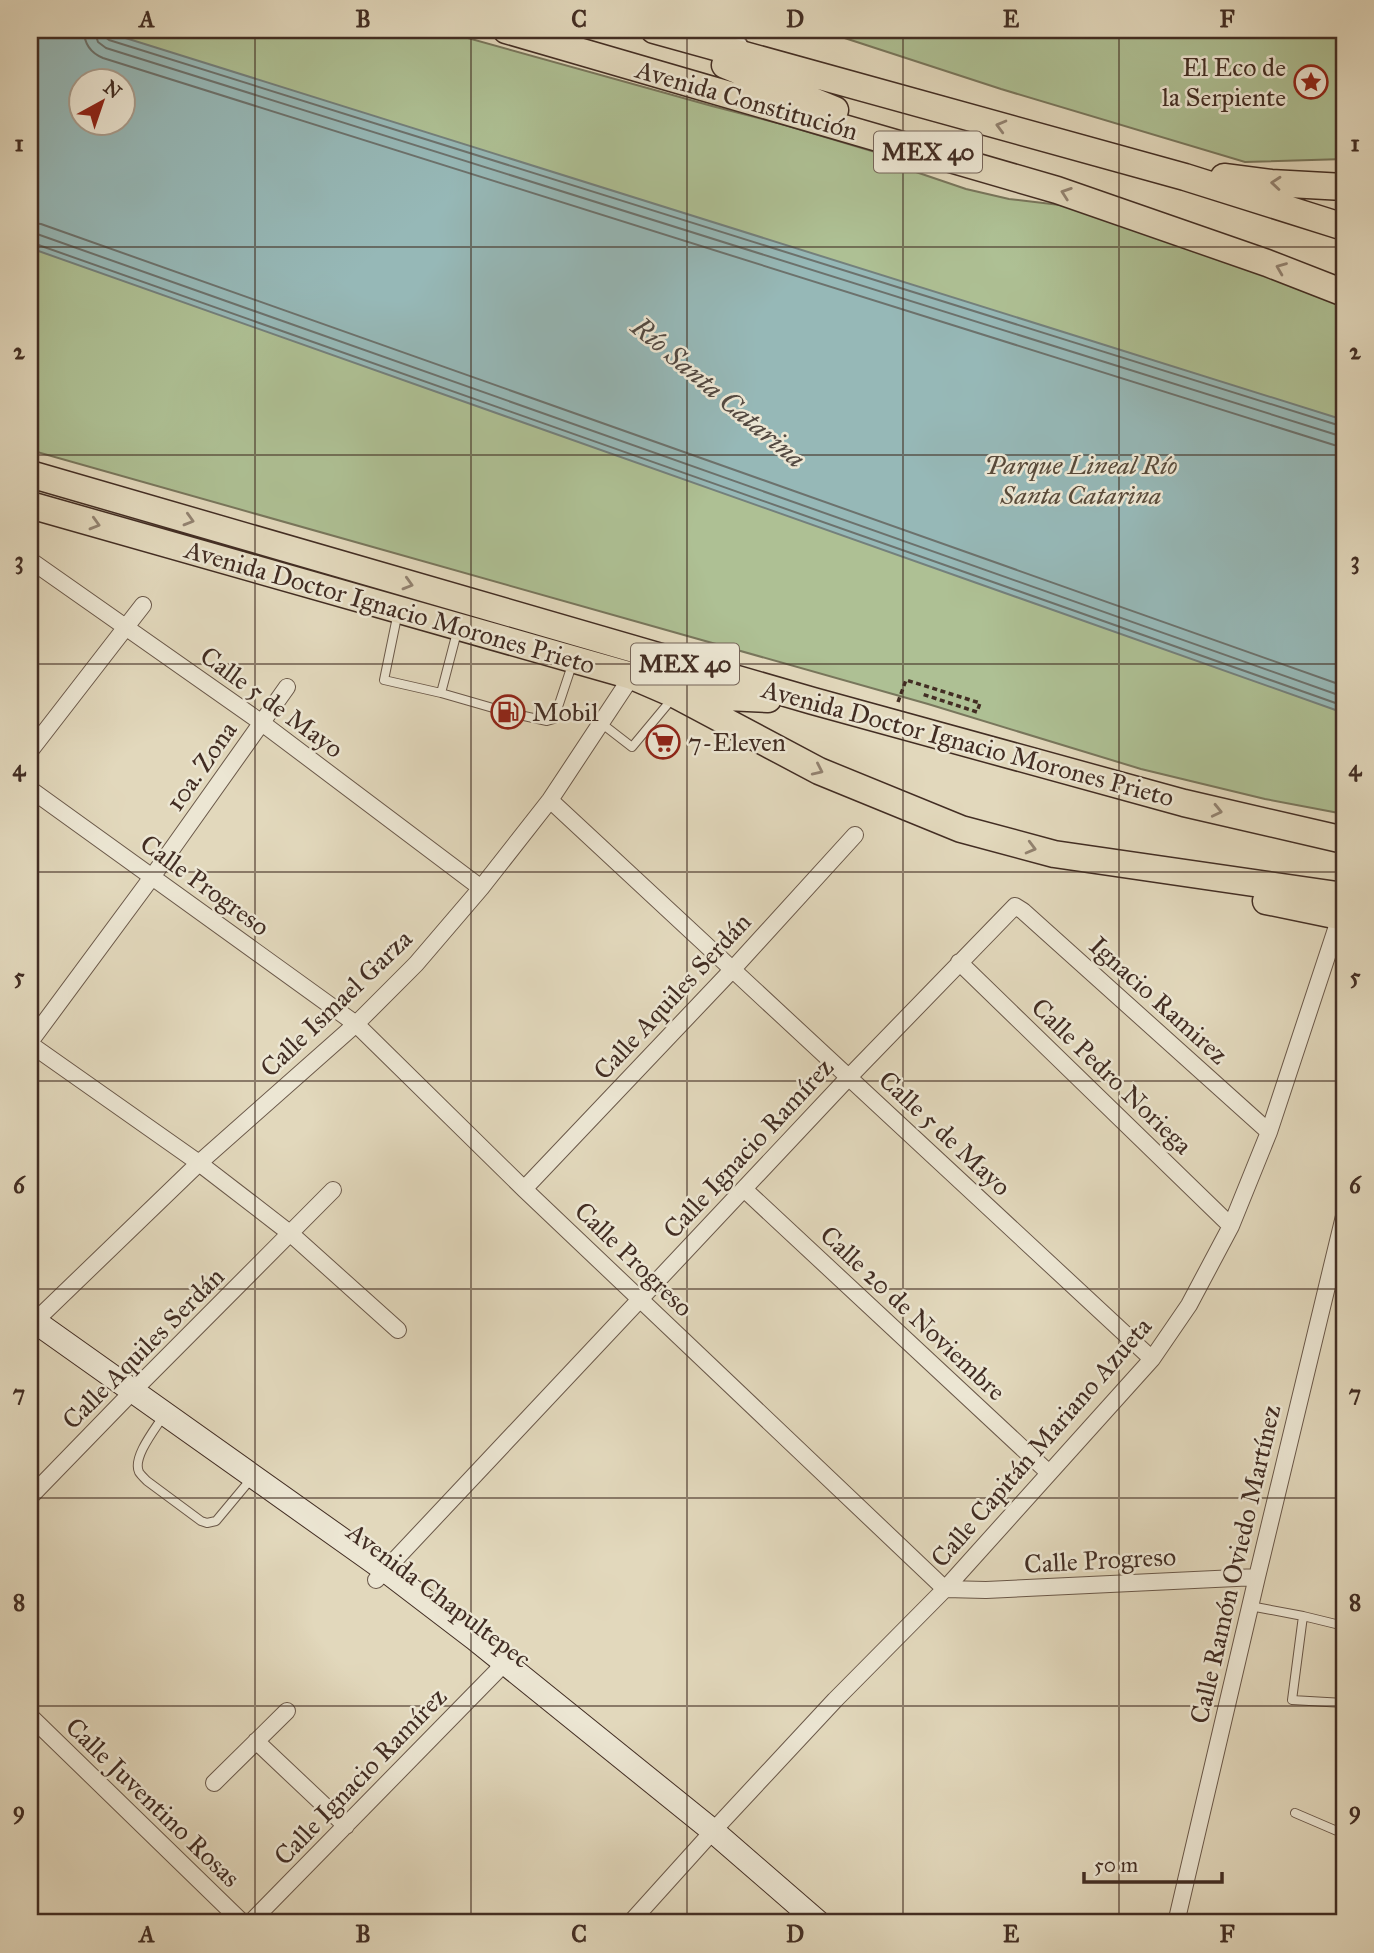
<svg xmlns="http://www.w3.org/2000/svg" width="1374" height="1953" font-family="'IM FELL Great Primer',serif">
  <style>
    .green { fill: #aec094; stroke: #78765c; stroke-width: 2; fill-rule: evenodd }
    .water { fill: #96b8b7; stroke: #74807c; stroke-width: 2; fill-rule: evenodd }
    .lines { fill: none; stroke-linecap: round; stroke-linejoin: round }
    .shore { stroke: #6c726d; stroke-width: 2 }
    .service-casing { stroke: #6a5849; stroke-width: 10 }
    .minor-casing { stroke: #6a5849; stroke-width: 18 }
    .tertiary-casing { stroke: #6a5849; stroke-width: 22 }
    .secondary-casing { stroke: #422d23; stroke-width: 25 }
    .trunk-casing { stroke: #422d23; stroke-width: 29 }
    .path { stroke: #422d23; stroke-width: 3.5; stroke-dasharray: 5 3.5; stroke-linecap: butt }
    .service { stroke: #ece6d3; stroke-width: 8 }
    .minor { stroke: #ece6d3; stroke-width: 16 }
    .tertiary { stroke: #ece6d3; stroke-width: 19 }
    .secondary { stroke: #ece6d3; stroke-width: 23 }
    .trunk { stroke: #e2d8bc; stroke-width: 26 }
    .oneway { stroke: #928270 }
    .grid { fill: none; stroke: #422d23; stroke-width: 2; stroke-opacity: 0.55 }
    .labels { text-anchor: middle; stroke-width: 5; stroke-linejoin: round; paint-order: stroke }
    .shield { fill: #ece6d3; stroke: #756458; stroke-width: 2 }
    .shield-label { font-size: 24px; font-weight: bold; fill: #422d23 }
    .poi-label { font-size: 26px; fill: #422d23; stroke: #ece6d3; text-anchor: start }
    .street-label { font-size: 26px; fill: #422d23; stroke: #ece6d3 }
    .park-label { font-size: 26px; font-style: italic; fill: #584a3a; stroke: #ece6d3 }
    .water-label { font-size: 28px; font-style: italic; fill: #534941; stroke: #ece6d3 }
    .neatline { fill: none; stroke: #422d23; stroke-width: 2.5 }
    .grid-label { font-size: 23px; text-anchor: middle; font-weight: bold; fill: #422d23 }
  </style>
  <rect width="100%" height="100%" fill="#e2d8bc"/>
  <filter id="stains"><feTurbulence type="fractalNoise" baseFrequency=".00286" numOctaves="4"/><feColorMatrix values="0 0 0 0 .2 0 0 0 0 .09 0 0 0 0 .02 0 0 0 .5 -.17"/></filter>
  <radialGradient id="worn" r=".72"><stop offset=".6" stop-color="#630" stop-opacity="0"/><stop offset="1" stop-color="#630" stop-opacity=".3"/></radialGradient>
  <path class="green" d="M30 30H439L712 106 785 125 875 152 916 172 966 189 1009 199 1060 205 1092 212 1344 304V814L1265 799 1141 769 928 704 30 450ZM80 80H122V122H80Z
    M820 30H1344V159L1245 162 1001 89Z"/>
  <path class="water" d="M30 30H100L1344 420V713L30 248ZM80 80H122V122H80Z"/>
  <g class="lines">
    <path class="shore" d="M84 30C84 44 91 53 103 58L1334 445 1344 446
      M94 30 98 42 106 48 1337 435H1344
      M103 30 104 36 109 40 1344 427
      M30 223 41 224 1344 686
      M30 233 37 234 1344 697
      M30 242 1344 706"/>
    <defs>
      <path id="service" d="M398 612 384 680 441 693
        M457 632 441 693 493 708
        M524 716 547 721 554 719 573 662
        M601 723 632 747 672 699
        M164 1415C156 1428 132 1457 139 1472 140 1474 145 1479 147 1481L201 1521 207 1523 216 1521 251 1479
        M1250 1606 1303 1616 1292 1700 1344 1703
        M1303 1616 1344 1626
        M1343 1703 1344 1689
        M1295 1813 1344 1834"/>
      <path id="minor" d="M30 560 262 723 481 888
        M30 751 143 605
        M30 789 356 1024 524 1189 945 1589 986 1590 1257 1577
        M550 800 1152 1359
        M959 962 1231 1226
        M30 1042 152 877 287 687
        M30 1044 199 1163 291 1234 398 1330
        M524 1189 732 970 855 835
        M744 1189 1049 1473
        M30 1326 199 1163 356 1024 416 964 481 888 550 800 632 676
        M30 1497 133 1391 333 1190
        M376 1580 849 1077 1015 906 1023 911 1269 1132
        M30 1716 243 1923
        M256 1741 346 1826
        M214 1783 287 1711
        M250 1923 496 1672 504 1662
        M630 1923 713 1831 835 1700 945 1589 1152 1359 1189 1305 1231 1226 1269 1132 1343 908
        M1176 1923 1257 1577 1344 1216"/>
      <path id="tertiary" d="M709 30 738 46"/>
      <path id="secondary" d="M30 1318 385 1570 474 1638 713 1831 819 1923"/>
      <path id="trunk" d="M506 30 1057 190 1267 263 1344 293
        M654 30 1185 177 1344 227
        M725 65 835 110
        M1224 177 1271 183 1344 187
        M30 474 813 701 1184 803 1344 840
        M30 505 632 676 676 695 819 771 961 829 1054 854 1344 896
        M681 695 768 699
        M1266 901 1344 917"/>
    </defs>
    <use href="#service" class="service-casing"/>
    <use href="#minor" class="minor-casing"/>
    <use href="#tertiary" class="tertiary-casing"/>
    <use href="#secondary" class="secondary-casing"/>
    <use href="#trunk" class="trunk-casing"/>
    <path class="path" d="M898 702 906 680 980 703 977 712 922 694"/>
    <use href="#service" class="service"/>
    <use href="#minor" class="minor"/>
    <use href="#tertiary" class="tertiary"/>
    <use href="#secondary" class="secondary"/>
    <use href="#trunk" class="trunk"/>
  </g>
  <defs><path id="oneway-chevron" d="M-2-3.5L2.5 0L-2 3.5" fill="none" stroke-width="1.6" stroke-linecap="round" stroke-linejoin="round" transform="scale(1.75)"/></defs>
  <g class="oneway">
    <use href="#oneway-chevron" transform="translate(1001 126) rotate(-165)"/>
    <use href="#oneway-chevron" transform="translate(1276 183) rotate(-175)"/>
    <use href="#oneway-chevron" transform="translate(1066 193) rotate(-161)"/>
    <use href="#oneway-chevron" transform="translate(1281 268) rotate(-158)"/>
    <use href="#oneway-chevron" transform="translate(189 520) rotate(16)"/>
    <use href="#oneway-chevron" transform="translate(95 524) rotate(16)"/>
    <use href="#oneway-chevron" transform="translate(408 584) rotate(16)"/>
    <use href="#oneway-chevron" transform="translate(818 770) rotate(25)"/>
    <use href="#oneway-chevron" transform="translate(1217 811) rotate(13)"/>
    <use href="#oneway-chevron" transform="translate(1031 848) rotate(15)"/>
  </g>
  <path class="grid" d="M255 30V1923M471 30V1923M687 30V1923M903 30V1923M1119 30V1923M30 247H1344M30 455H1344M30 664H1344M30 872H1344M30 1081H1344M30 1289H1344M30 1498H1344M30 1706H1344"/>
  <defs>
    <symbol id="sight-ring" viewBox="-11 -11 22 22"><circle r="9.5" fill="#ece6d3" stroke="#8f2418" stroke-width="1.5"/><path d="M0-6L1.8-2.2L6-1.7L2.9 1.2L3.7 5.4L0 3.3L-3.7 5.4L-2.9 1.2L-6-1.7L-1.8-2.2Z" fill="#8f2418"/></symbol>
    <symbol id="fuel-ring" viewBox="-11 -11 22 22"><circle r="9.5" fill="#ece6d3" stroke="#8f2418" stroke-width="1.5"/><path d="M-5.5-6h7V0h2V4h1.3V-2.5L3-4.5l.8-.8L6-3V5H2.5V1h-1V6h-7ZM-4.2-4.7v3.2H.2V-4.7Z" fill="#8f2418"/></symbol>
    <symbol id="supermarket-ring" viewBox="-11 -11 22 22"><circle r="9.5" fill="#ece6d3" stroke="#8f2418" stroke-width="1.5"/><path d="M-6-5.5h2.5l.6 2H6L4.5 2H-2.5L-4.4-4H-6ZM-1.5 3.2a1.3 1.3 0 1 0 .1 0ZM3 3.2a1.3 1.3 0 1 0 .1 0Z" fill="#8f2418"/></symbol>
  </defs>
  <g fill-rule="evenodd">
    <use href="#sight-ring" x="1292" y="63" width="38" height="38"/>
    <use href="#fuel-ring" x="489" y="693" width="38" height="38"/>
    <use href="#supermarket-ring" x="644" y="723" width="38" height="38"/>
  </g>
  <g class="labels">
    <g class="shield">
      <rect x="874" y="131.5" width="108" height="41" rx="5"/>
      <rect x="631" y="643.5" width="108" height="41" rx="5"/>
    </g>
    <g class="shield-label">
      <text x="928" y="160">MEX 40</text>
      <text x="685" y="672">MEX 40</text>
    </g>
    <g class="poi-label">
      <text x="1286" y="76" text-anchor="end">El Eco de<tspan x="1286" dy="30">la Serpiente</tspan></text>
      <text x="532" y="721">Mobil</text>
      <text x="688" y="751">7-Eleven</text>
    </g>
    <g class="street-label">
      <text transform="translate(747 100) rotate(16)" y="9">Avenida Constitución</text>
      <text transform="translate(390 607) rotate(16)" y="9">Avenida Doctor Ignacio Morones Prieto</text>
      <text transform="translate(272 702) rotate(36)" y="9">Calle 5 de Mayo</text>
      <text transform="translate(968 743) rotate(15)" y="9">Avenida Doctor Ignacio Morones Prieto</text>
      <text transform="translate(201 766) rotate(-55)" y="9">10a. Zona</text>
      <text transform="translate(205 885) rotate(36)" y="9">Calle Progreso</text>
      <text transform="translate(672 996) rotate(-47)" y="9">Calle Aquiles Serdán</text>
      <text transform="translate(1159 1000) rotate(42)" y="9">Ignacio Ramirez</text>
      <text transform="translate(336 1003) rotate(-44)" y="9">Calle Ismael Garza</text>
      <text transform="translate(1112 1076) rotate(44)" y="9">Calle Pedro Noriega</text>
      <text transform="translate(945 1133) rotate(43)" y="9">Calle 5 de Mayo</text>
      <text transform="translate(748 1148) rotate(-47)" y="9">Calle Ignacio Ramírez</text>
      <text transform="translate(634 1259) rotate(44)" y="9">Calle Progreso</text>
      <text transform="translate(913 1313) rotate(43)" y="9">Calle 20 de Noviembre</text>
      <text transform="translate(143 1348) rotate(-45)" y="9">Calle Aquiles Serdán</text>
      <text transform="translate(1041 1442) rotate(-49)" y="9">Calle Capitán Mariano Azueta</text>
      <text transform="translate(1100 1560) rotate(-3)" y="9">Calle Progreso</text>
      <text transform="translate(1235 1564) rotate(-77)" y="9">Calle Ramón Oviedo Martínez</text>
      <text transform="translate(439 1595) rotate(37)" y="9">Avenida Chapultepec</text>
      <text transform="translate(360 1776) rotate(-46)" y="9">Calle Ignacio Ramírez</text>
      <text transform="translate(153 1802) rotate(44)" y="9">Calle Juventino Rosas</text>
    </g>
    <g class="park-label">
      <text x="1081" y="474">Parque Lineal Río<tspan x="1081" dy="30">Santa Catarina</tspan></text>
    </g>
    <g class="water-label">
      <text transform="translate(719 392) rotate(40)" y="10">Río Santa Catarina</text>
    </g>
  </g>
  <rect width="1374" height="1953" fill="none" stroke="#e2d8bc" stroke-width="77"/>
  <g transform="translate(102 102) rotate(40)"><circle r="33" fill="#ece6d3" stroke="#a89c8d" stroke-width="2"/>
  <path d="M0-5L12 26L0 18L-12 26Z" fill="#8f2418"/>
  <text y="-10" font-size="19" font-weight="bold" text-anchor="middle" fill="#422d23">N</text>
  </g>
  <path d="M1084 1872v10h138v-10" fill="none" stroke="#422d23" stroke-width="3.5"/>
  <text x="1094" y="1872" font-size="21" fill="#422d23" stroke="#ece6d3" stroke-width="5" paint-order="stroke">50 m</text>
  <rect x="38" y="38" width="1298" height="1876" class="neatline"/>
  <g class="grid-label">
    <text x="147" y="27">A</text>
    <text x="363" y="27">B</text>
    <text x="579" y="27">C</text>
    <text x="795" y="27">D</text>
    <text x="1011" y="27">E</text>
    <text x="1227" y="27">F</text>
    <text x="19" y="151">1</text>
    <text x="1355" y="151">1</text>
    <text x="19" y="359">2</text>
    <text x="1355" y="359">2</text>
    <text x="19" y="568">3</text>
    <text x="1355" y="568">3</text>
    <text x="19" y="776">4</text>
    <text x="1355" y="776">4</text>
    <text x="19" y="984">5</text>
    <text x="1355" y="984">5</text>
    <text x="19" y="1193">6</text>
    <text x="1355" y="1193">6</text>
    <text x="19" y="1401">7</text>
    <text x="1355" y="1401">7</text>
    <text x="19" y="1610">8</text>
    <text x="1355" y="1610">8</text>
    <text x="19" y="1818">9</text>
    <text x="1355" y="1818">9</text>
    <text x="147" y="1942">A</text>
    <text x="363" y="1942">B</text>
    <text x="579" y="1942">C</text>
    <text x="795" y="1942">D</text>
    <text x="1011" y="1942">E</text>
    <text x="1227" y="1942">F</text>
  </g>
  <rect width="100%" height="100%" filter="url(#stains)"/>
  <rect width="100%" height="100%" fill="url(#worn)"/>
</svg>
